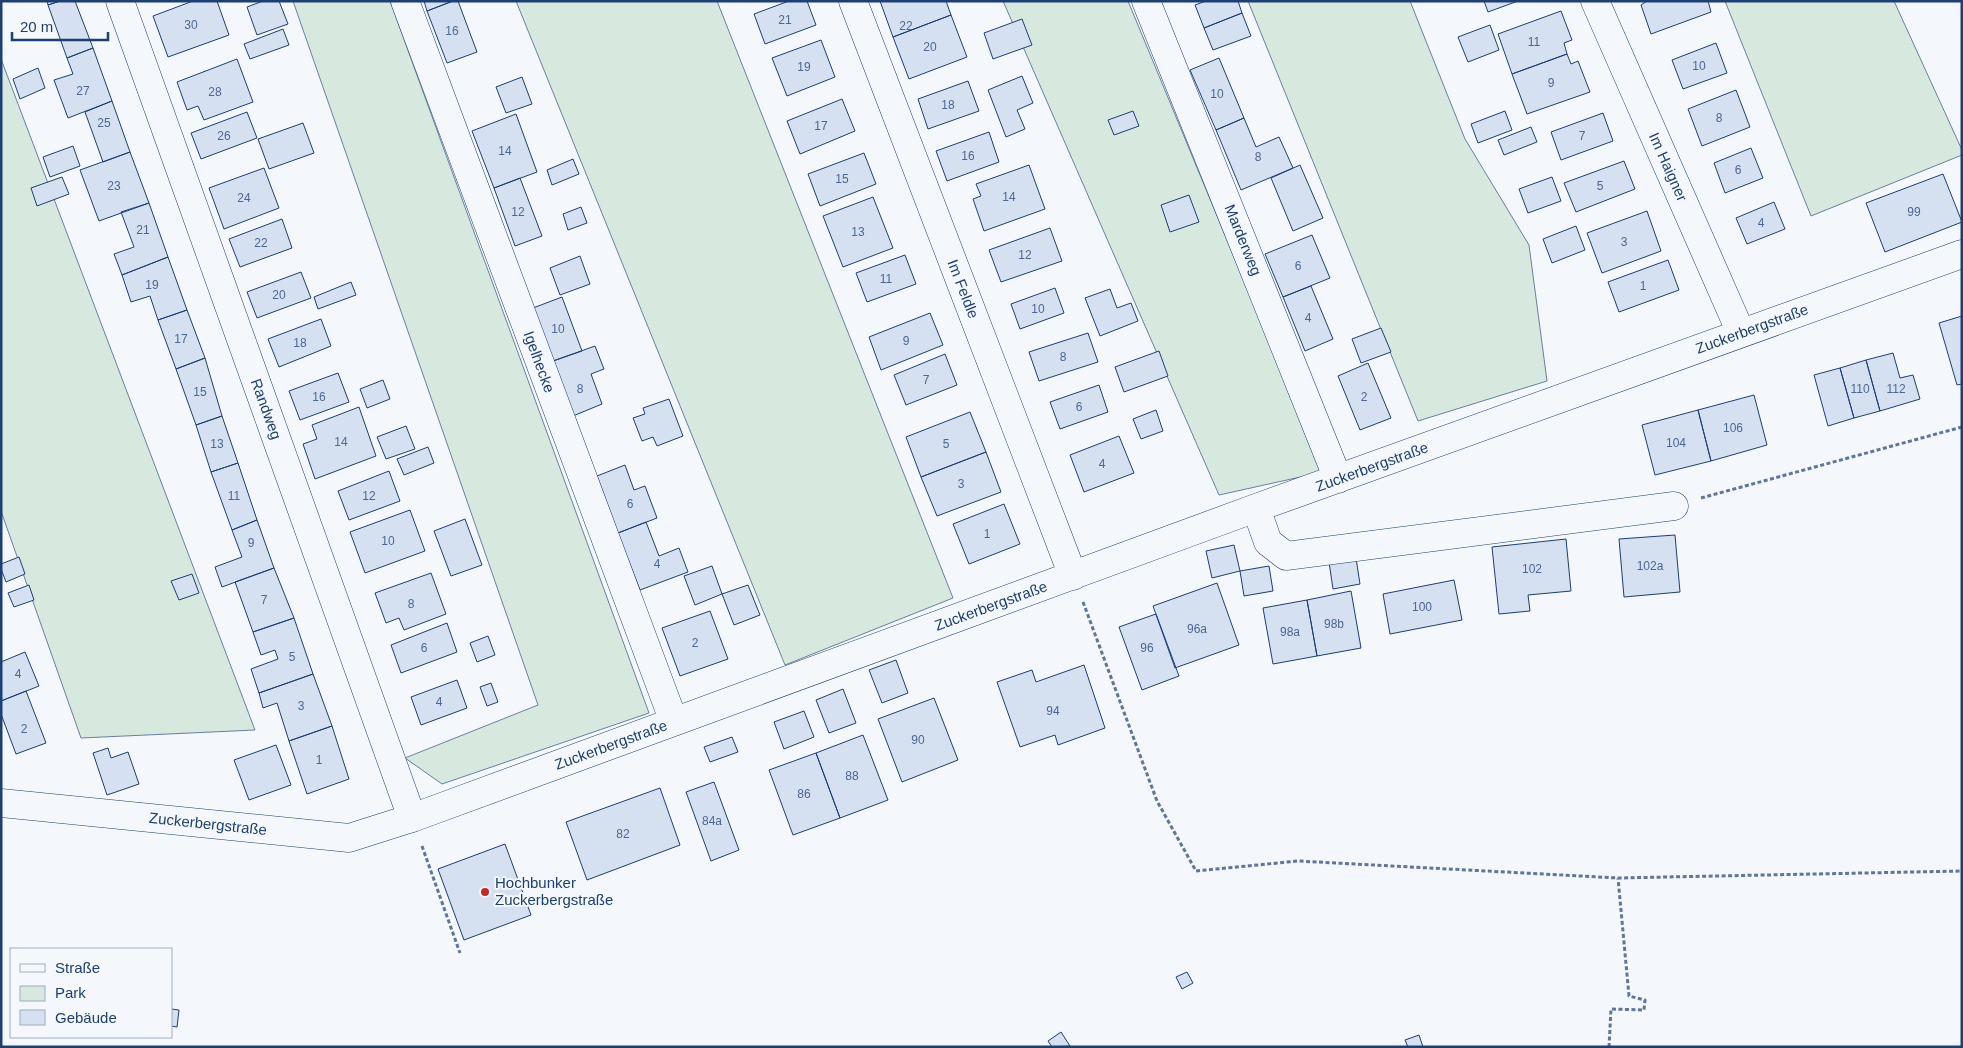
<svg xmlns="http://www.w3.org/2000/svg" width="1963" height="1048" font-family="Arial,sans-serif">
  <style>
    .green { fill: #d7e8df; stroke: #687fa3 }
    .building { fill: #d5e0f0; stroke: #1d3f73 }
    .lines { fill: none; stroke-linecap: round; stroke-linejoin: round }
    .minor-casing { stroke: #1d3f73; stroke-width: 29 }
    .path { stroke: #5e769c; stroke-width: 3; stroke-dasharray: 4 2.5; stroke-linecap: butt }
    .minor { stroke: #f4f7fb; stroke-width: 28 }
    .poi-dot { fill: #c62828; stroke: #f4f7fb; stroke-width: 2 }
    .labels { text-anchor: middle; stroke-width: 4; stroke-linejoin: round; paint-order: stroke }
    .number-label { font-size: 12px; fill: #4b6792 }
    .street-label { font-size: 15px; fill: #1d3f73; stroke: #f4f7fb }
    .poi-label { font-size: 15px; fill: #1d3f73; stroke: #f4f7fb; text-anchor: start }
  </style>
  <rect width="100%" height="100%" fill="#f4f7fb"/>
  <path class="green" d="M293 1H390L649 713 442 784 405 758 538 705Z
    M516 1H717L953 598 785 665Z
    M1003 1H1128L1323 472 1219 495Z
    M1248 1H1410L1465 139 1529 245 1547 381 1418 421Z
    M1725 1H1894L1962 150V155L1811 216Z
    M1 59 255 730 81 738 1 511Z"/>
  <path class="building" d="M47 1H60L48 5Z
    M60 1H75L93 48 67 58 48 5Z
    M193 1H217L229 35 168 57 153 16Z
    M263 1H279L288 24 257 35 247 7Z
    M424 1H453L427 11Z
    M453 1H458L477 52 447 63 427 11Z
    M789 1H807L816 25 765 44 754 14Z
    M880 1H946L951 15 893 37Z
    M1206 1H1238L1242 13 1204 28 1195 5Z
    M1484 1H1518L1488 12Z
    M1647 1H1708L1711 12 1651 34 1641 5Z
    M1561 11 1572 40 1564 43 1567 54 1512 74 1498 34Z
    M1242 13 1251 36 1213 50 1204 28Z
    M951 15 967 57 909 79 893 37Z
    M1022 19 1032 45 993 59 984 33Z
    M1490 25 1499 50 1468 62 1458 37Z
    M283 29 289 45 250 59 244 44Z
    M821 40 835 77 787 96 772 58Z
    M1716 43 1727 73 1683 89 1672 60Z
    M93 48 112 101 68 118 54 80 73 74 67 58Z
    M1567 54 1571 64 1578 61 1590 92 1527 114 1512 74Z
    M1219 58 1244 118 1216 130 1190 70Z
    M237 59 253 102 204 120 198 106 187 110 177 82Z
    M38 68 45 88 20 99 13 79Z
    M1022 76 1033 103 1017 110 1025 129 1006 137 988 90Z
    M522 77 532 104 506 113 496 87Z
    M968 81 979 111 928 129 918 99Z
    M1736 90 1750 127 1702 146 1688 109Z
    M842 99 855 131 800 154 787 121Z
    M112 101 130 152 103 162 85 112Z
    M1133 111 1139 126 1114 135 1108 120Z
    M1505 111 1512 130 1478 143 1471 124Z
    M247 112 257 138 201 159 191 133Z
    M1603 113 1613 141 1561 160 1551 132Z
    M516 114 537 172 494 188 472 131Z
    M1244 118 1256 147 1279 137 1293 168 1241 190 1216 130Z
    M303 123 314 153 269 169 258 139Z
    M1531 127 1537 142 1504 155 1498 140Z
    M989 132 999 162 947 181 936 151Z
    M73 146 80 166 50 177 43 157Z
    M1751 148 1763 178 1725 193 1714 163Z
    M130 152 149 203 99 221 80 170Z
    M864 153 876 184 820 206 808 174Z
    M573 159 579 174 552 185 547 170Z
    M1624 161 1635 189 1576 212 1564 183Z
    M1029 165 1045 209 984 231 973 199 981 196 976 184Z
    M1300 165 1323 218 1293 231 1271 178Z
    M264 168 279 208 224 229 209 188Z
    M1943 174 1962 222 1885 252 1866 203Z
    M62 177 69 194 37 206 31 188Z
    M1552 177 1561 201 1528 213 1519 189Z
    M520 178 542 236 515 246 494 188Z
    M1189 195 1199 222 1170 232 1161 205Z
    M873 197 893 248 843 267 823 216Z
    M1774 202 1785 229 1747 244 1736 218Z
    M149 203 168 257 122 275 114 254 134 247 121 212Z
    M581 207 587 223 568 230 563 214Z
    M1647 211 1661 251 1602 273 1587 233Z
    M282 219 292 248 240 267 229 239Z
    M1576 226 1585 250 1552 263 1543 239Z
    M1050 228 1062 261 1001 282 989 250Z
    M1312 235 1330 278 1283 297 1265 254Z
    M905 255 916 284 867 302 856 273Z
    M580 256 590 284 560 295 550 268Z
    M168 257 187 310 158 320 150 296 131 302 122 275Z
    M1668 260 1679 290 1619 312 1608 282Z
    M301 272 311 298 257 318 247 292Z
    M351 282 356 295 318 309 314 297Z
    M1311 286 1333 339 1305 351 1283 297Z
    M1055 288 1064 313 1020 329 1011 304Z
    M1110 289 1117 308 1131 303 1138 321 1100 336 1085 298Z
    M562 297 582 351 553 361 533 308Z
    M187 310 205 358 176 369 158 320Z
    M930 313 943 345 881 370 869 337Z
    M1962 316V384L1957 385 1939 323Z
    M321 319 331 346 279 367 268 339Z
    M1381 328 1391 352 1361 363 1352 339Z
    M1088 333 1098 362 1039 381 1029 352Z
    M595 346 604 369 591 374 602 404 573 416 553 361Z
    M1159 351 1168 376 1124 392 1115 367Z
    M1893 353 1900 378 1913 375 1920 399 1880 411 1866 360Z
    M945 354 957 385 906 405 894 375Z
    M205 358 222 416 196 425 176 369Z
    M1866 360 1880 411 1854 418 1840 368Z
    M1368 363 1391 418 1360 430 1338 376Z
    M1840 368 1854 418 1828 426 1814 375Z
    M338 373 349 402 300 420 289 391Z
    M383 380 390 399 367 408 360 389Z
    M1099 385 1108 412 1060 429 1050 402Z
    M1754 395 1767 445 1711 461 1698 410Z
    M669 399 683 436 657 446 653 437 642 441 633 418 645 414 643 408Z
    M359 407 376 456 315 479 303 444 317 439 312 425Z
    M1156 410 1163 431 1141 439 1133 419Z
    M1698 410 1711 461 1655 475 1642 425Z
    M970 412 986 452 921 477 906 437Z
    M222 416 238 463 211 472 196 425Z
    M406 426 415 449 386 459 377 437Z
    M1119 436 1134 473 1084 492 1070 455Z
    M428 447 434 463 404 475 397 459Z
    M986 452 1001 492 937 516 921 477Z
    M238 463 257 520 232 530 211 472Z
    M625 465 634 490 645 486 657 518 618 533 597 476Z
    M389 471 400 501 349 520 338 491Z
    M1004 504 1020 544 969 564 953 524Z
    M410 510 425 551 365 573 350 532Z
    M465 519 482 565 451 576 434 531Z
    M257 520 274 568 222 587 215 567 242 557 232 530Z
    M646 522 659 556 679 548 688 572 640 590 618 533Z
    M1675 535 1680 592 1624 597 1619 539Z
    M1566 539 1571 591 1528 595 1530 611 1499 614 1492 547Z
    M1234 545 1240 571 1212 578 1206 551Z
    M19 557 25 574 6 582 1 569V564Z
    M1356 558 1360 584 1333 589 1329 562Z
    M712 566 722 594 695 605 684 576Z
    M1269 566 1273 591 1244 596 1240 571Z
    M274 568 294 618 253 632 235 582Z
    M431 573 446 614 404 630 399 618 386 623 375 593Z
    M192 574 199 593 179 600 171 581Z
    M1454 580 1462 620 1390 634 1383 594Z
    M1217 583 1239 645 1175 668 1153 606Z
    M29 585 34 600 14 607 8 593Z
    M748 585 760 615 734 625 722 594Z
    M1351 591 1361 648 1317 656 1307 600Z
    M1307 600 1317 656 1273 664 1263 608Z
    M710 611 728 659 680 676 662 628Z
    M1156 614 1179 676 1142 690 1119 627Z
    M294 618 313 674 259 693 251 669 278 659 275 650 261 655 253 632Z
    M447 623 457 652 401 673 391 645Z
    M488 636 495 655 477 662 470 643Z
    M25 652 39 686 1 701V662Z
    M896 660 908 693 882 703 869 670Z
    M1084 665 1105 728 1058 745 1055 735 1020 747 997 682 1032 670 1036 682Z
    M313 674 332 726 289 741 277 703 263 708 259 693Z
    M457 680 467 708 421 725 411 697Z
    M491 683 498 702 487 706 480 687Z
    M843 689 856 723 829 733 816 700Z
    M26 691 46 743 16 754 1 714V701Z
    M934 698 958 760 902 782 878 719Z
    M804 711 814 737 784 749 774 722Z
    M332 726 349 779 307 794 289 741Z
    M863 735 888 800 840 818 816 753Z
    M732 737 738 752 710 762 704 747Z
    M276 745 291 785 249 800 234 760Z
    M108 748 111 758 128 752 139 784 107 795 93 753Z
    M816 753 840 818 793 835 769 770Z
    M714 782 739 850 711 861 686 792Z
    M660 788 680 845 587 880 566 822Z
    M505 844 531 915 464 940 438 869Z
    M1187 972 1193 983 1182 989 1176 977Z
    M171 1009 179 1010 177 1027 171 1026Z
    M1061 1032 1070 1046 1052 1047 1048 1041Z
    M1419 1035 1423 1047H1408L1405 1040Z"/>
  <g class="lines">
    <defs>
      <path id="minor" d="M120 1 412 818
        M405 1 674 722
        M853 1 1073 576
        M1146 1 1338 479
        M1595 1 1741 333
        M1256 508 1268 542 1286 556 1674 506
        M1 803 349 838 412 818 1256 508 1962 254"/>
    </defs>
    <use href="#minor" class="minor-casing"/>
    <path class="path" d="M1701 498 1962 427
      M1083 602 1157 801 1196 871 1298 861 1618 878 1962 871
      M422 846 460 953
      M1609 1047 1611 1009 1644 1010 1645 1000 1629 996 1618 878"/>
    <use href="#minor" class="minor"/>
  </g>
  <circle class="poi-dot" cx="485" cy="892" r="5"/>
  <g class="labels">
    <g class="number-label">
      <text x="785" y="24">21</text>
      <text x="191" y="29">30</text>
      <text x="906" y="30">22</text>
      <text x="452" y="35">16</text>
      <text x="1534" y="46">11</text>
      <text x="930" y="51">20</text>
      <text x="1699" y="70">10</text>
      <text x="804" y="71">19</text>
      <text x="1551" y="87">9</text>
      <text x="83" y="95">27</text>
      <text x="215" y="96">28</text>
      <text x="1217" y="98">10</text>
      <text x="948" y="109">18</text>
      <text x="1719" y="122">8</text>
      <text x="104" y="127">25</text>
      <text x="821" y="130">17</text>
      <text x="224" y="140">26</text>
      <text x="1582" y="140">7</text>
      <text x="505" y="155">14</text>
      <text x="968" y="160">16</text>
      <text x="1258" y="161">8</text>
      <text x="1738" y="174">6</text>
      <text x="842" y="183">15</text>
      <text x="114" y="190">23</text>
      <text x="1600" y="190">5</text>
      <text x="1009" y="201">14</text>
      <text x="244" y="202">24</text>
      <text x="518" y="216">12</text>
      <text x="1914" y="216">99</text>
      <text x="1761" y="227">4</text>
      <text x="143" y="234">21</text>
      <text x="858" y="236">13</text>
      <text x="1624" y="246">3</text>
      <text x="261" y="247">22</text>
      <text x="1025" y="259">12</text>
      <text x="1298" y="270">6</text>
      <text x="886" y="283">11</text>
      <text x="152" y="289">19</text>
      <text x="1643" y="290">1</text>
      <text x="279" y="299">20</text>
      <text x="1038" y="313">10</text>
      <text x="1308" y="322">4</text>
      <text x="558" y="333">10</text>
      <text x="181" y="343">17</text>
      <text x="906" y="345">9</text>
      <text x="300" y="347">18</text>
      <text x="1063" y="361">8</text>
      <text x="926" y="384">7</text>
      <text x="580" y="393">8</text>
      <text x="1860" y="393">110</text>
      <text x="1896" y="393">112</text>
      <text x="200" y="396">15</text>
      <text x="319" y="401">16</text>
      <text x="1364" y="401">2</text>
      <text x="1079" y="411">6</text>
      <text x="1733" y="432">106</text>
      <text x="341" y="446">14</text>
      <text x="1676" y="447">104</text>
      <text x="217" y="448">13</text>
      <text x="946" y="448">5</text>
      <text x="1102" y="468">4</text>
      <text x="961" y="488">3</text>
      <text x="234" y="500">11</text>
      <text x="369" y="500">12</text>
      <text x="630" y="508">6</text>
      <text x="987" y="538">1</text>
      <text x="388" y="545">10</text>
      <text x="251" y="547">9</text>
      <text x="657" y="568">4</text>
      <text x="1650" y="570">102a</text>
      <text x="1532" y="573">102</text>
      <text x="264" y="604">7</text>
      <text x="411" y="608">8</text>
      <text x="1422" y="611">100</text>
      <text x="1334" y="628">98b</text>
      <text x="1197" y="633">96a</text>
      <text x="1290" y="636">98a</text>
      <text x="695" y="647">2</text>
      <text x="424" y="652">6</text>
      <text x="1147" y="652">96</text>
      <text x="292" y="661">5</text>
      <text x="18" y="678">4</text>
      <text x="439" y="706">4</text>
      <text x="301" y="710">3</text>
      <text x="1053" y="715">94</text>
      <text x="24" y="733">2</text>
      <text x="918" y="744">90</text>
      <text x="319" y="764">1</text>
      <text x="852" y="780">88</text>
      <text x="804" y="798">86</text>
      <text x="712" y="825">84a</text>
      <text x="623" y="838">82</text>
    </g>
    <g class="street-label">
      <text transform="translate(1668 167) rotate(66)" y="5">Im Haigner</text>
      <text transform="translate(1243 240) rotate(68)" y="5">Marderweg</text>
      <text transform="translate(963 289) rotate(69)" y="5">Im Feldle</text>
      <text transform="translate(1752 329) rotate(-20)" y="5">Zuckerbergstraße</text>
      <text transform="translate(539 362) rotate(70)" y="5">Igelhecke</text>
      <text transform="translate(266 409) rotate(70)" y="5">Randweg</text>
      <text transform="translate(1372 467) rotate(-20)" y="5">Zuckerbergstraße</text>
      <text transform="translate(991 606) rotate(-20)" y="5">Zuckerbergstraße</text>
      <text transform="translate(611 745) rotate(-20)" y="5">Zuckerbergstraße</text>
      <text transform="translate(208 824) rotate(6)" y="5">Zuckerbergstraße</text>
    </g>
    <g class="poi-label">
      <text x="495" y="888">Hochbunker<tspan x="495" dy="17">Zuckerbergstraße</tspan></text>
    </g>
  </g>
  <rect width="1963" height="1048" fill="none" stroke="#1d3f73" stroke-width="5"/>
  <rect x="10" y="948" width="162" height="90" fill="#f4f7fb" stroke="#9eadc5"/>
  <rect x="20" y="964" width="25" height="8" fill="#f4f7fb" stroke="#9eadc5"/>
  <text x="55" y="973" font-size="15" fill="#1d3f73">Straße</text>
  <rect x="20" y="986" width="25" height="15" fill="#d7e8df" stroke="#9eadc5"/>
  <text x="55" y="998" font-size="15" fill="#1d3f73">Park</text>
  <rect x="20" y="1010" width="25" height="15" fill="#d5e0f0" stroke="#9eadc5"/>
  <text x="55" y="1023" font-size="15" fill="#1d3f73">Gebäude</text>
  <path d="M12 32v8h96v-8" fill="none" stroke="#1d3f73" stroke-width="2.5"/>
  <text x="20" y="32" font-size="15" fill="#1d3f73" stroke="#f4f7fb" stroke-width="4" paint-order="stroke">20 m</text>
</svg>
